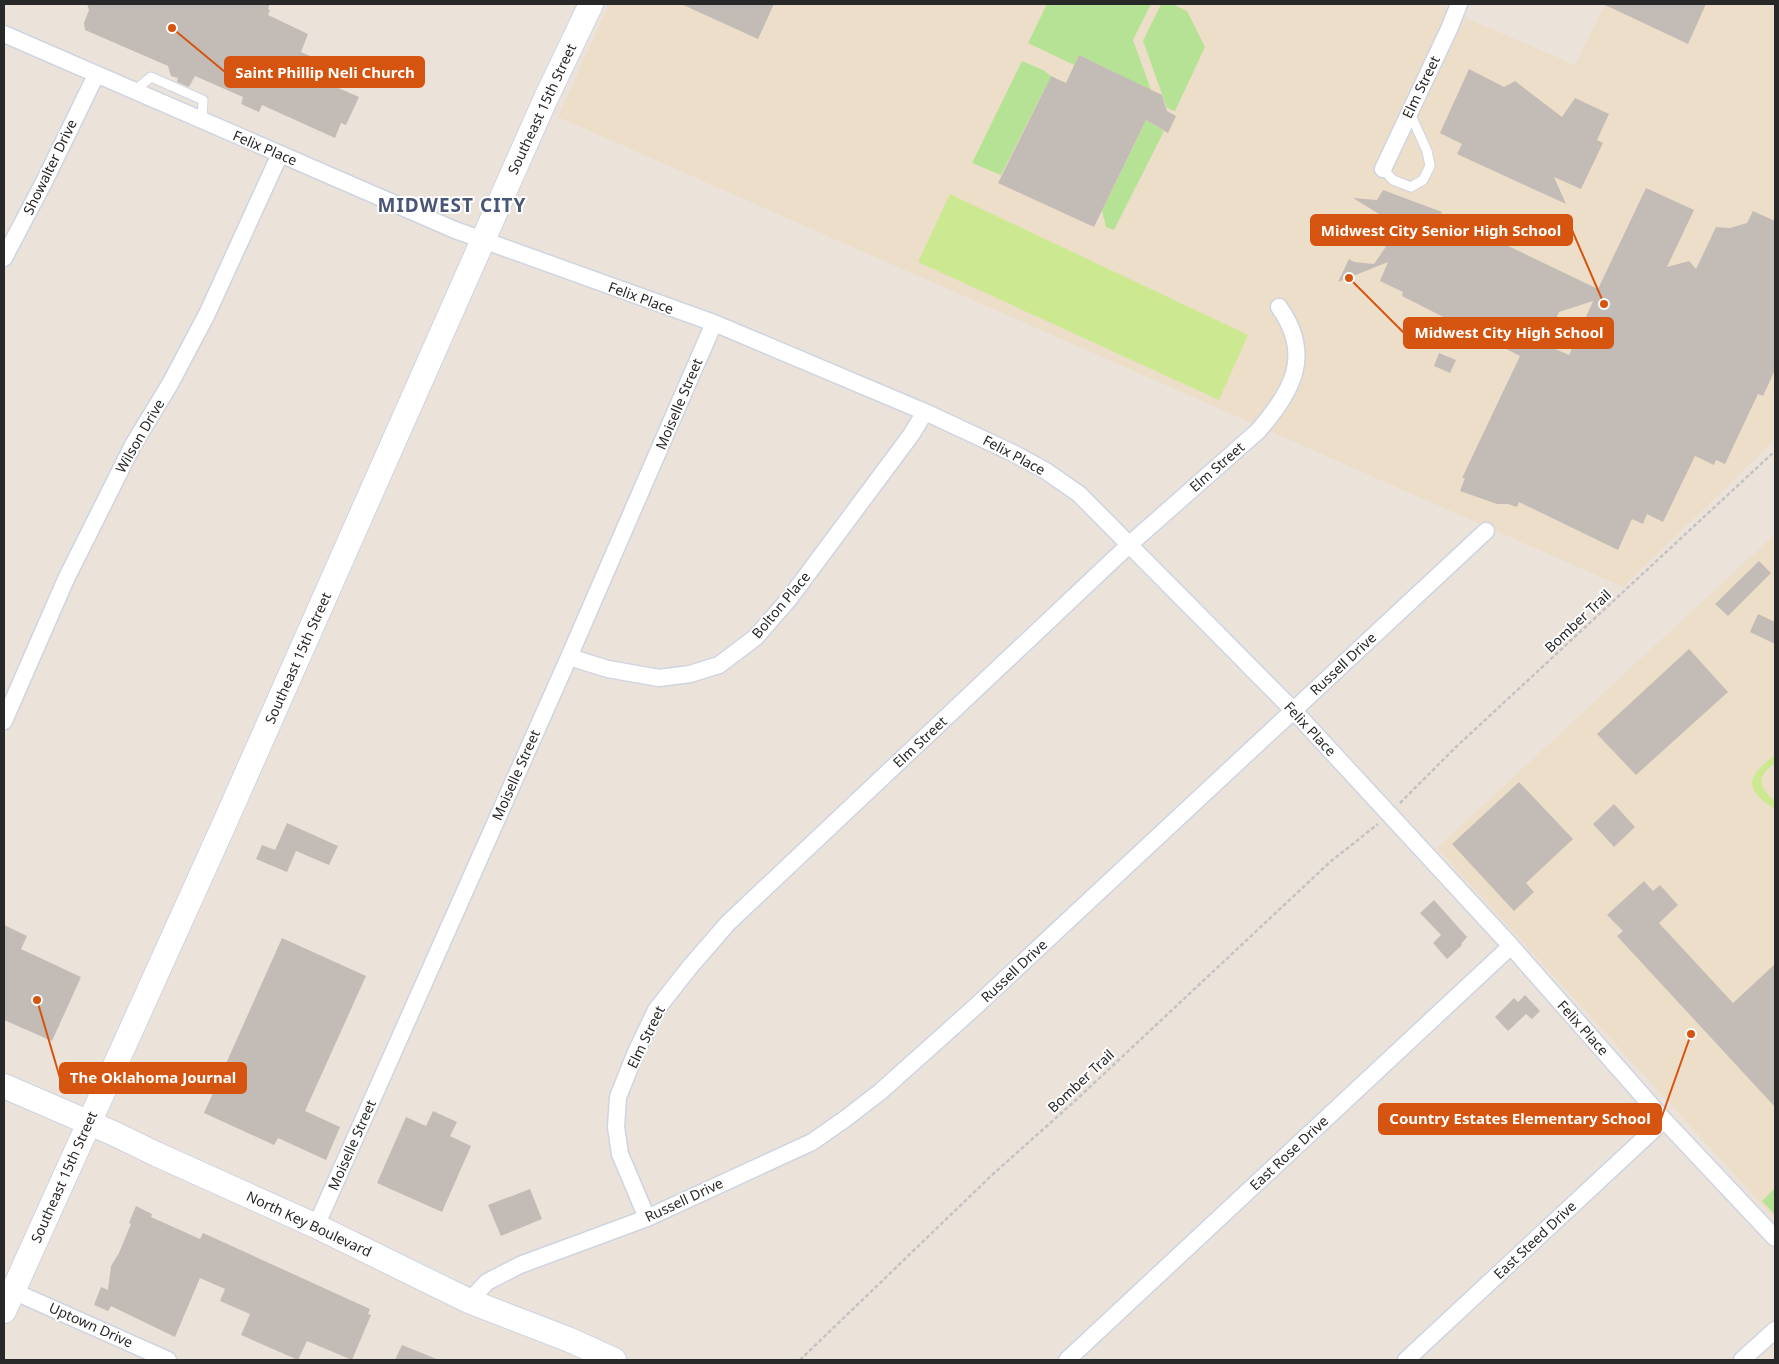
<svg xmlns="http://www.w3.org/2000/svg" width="1779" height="1364" font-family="'Noto Sans',sans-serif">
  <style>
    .education { fill: #eddec9 }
    .green { fill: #b6e296 }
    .pitch { fill: #cce991 }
    .building { fill: #c3bcb6; fill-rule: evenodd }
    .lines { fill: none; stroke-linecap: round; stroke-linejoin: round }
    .lane-casing { stroke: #cfd4e1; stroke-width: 11 }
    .street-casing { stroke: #cfd4e1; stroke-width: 19 }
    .secondary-casing { stroke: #cfd4e1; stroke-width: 26 }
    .path { stroke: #c3c3c3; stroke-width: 2.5; stroke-dasharray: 4 2.5; stroke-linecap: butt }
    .lane { stroke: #fff; stroke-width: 9 }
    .street { stroke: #fff; stroke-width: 16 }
    .secondary { stroke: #fff; stroke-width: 24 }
    .labels { text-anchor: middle; stroke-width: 4; stroke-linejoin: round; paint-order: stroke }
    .street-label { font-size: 14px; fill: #282828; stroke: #fff }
    .district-label { font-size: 19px; font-weight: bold; letter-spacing: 1px; fill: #495678; stroke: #fff }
    .leader { fill: none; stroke: #d5540f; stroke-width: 2 }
    .callout-dot { fill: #d5540f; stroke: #fff; stroke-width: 2 }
    .callout { fill: #d5540f; stroke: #d5540f; stroke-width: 2 }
    .callout-label { font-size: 15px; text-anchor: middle; font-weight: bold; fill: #fff }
  </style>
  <rect width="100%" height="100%" fill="#ebe2da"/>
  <path class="education" d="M609 4H1434L1575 65 1605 4H1775V440L1623 587 558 117Z
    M1775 534V1219L1437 848Z"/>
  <path class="green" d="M1047 4H1151L1133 40 1151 90 1079 55 1074 65 1028 43Z
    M1161 4H1172L1187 11 1205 47 1175 111 1167 108 1143 41Z
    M1022 61 1043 70 1051 76 1001 175 972 163Z
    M1146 120 1164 131 1114 230 1106 227 1102 211Z
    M1775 1188V1215L1762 1201Z"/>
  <path class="pitch" d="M950 194 1248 335 1219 400 918 262Z
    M1775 755V763C1756 777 1758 787 1775 801V809C1742 789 1747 776 1775 755Z"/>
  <path class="building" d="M87 4H270L268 9 270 10 268 15 308 34 301 52 310 56 302 72 359 97 346 125 341 123 335 138 262 105 259 112 241 104 243 97 195 76 189 87 177 82 178 78 171 76 168 66 85 30 84 23 89 10Z
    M681 4H774L758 39Z
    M1603 4H1706L1688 44Z
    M1079 55 1162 95 1167 111 1176 116 1168 133 1146 120 1094 227 998 183 1051 76 1066 83Z
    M1469 69 1504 87 1515 81 1562 117 1575 98 1609 114 1597 140 1603 143 1581 189 1554 177 1566 204 1457 154 1462 144 1440 133Z
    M1646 188 1694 210 1667 267 1689 261 1696 269 1716 227 1730 228 1747 223 1753 211 1775 221V370L1763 396 1758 394 1725 464 1716 460 1714 465 1695 456 1663 522 1647 514 1643 524 1632 519 1618 550 1519 502 1517 507 1508 504H1497L1460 491 1465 478H1462L1520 356 1402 296 1403 292 1380 281 1388 262 1338 282 1349 259 1354 262 1374 264 1385 248 1388 240V229L1385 222 1379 214 1353 198 1377 200 1383 190 1442 212 1441 214 1598 289ZM1593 301 1569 355 1544 344 1559 312Z
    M1439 353 1456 360 1450 373 1434 366Z
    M1759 561 1771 573 1728 616 1715 604Z
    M1758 614 1775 622V644L1750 632Z
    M1689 649 1728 692 1636 775 1597 734Z
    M1519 782 1573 839 1526 883 1534 892 1514 911 1452 844Z
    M1614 804 1635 827 1614 847 1593 824Z
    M287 823 338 846 329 865 296 851 287 872 256 859 262 845 275 850Z
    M1644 881 1653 891 1660 885 1678 905 1659 923 1733 1003 1775 964V1107L1617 936 1623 931 1607 915Z
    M1434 900 1467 937 1461 944 1462 945 1447 959 1433 943 1441 935 1420 913Z
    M4 925 27 936 21 949 81 977 52 1041 4 1020Z
    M282 938 366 976 305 1111 340 1127 326 1160 278 1138 274 1145 204 1113Z
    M1525 995 1540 1011 1532 1019 1526 1014 1508 1031 1495 1017 1514 998 1518 1002Z
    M433 1111 457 1122 450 1136 471 1146 442 1212 377 1183 406 1117 426 1126Z
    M530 1189 542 1219 501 1236 488 1205Z
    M136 1206 152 1214 151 1217 200 1239 203 1233 370 1309 368 1314 371 1315 352 1360 307 1341 298 1360 241 1335 250 1314 220 1301 225 1289 200 1278 175 1337 111 1306 108 1311 94 1305 101 1287 108 1290 111 1266 119 1253 131 1224 129 1223Z
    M402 1345 439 1360H395Z"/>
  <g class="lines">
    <defs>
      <path id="lane" d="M134 91 151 77 203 100 202 121
        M1383 169 1393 180 1411 187 1423 180 1430 166 1427 151 1409 111"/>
      <path id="street" d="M4 34 455 230 714 323 925 412 1015 454 1046 471 1079 494 1294 711 1511 946 1664 1120 1775 1238
        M1383 169 1450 27 1459 4
        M4 258 45 180 96 75
        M569 657 608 669 659 678 690 674 719 665 756 637 789 599 911 435 925 412
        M4 721 66 579 133 445 170 384 207 314 280 154
        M647 1218 620 1154 616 1127 618 1097 636 1052 656 1010 689 968 728 923 1130 544 1258 431C1293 391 1313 355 1279 307
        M316 1226 569 657 714 323
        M13 1291 168 1360
        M469 1301 487 1282 520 1265 647 1218 812 1142 845 1119 880 1092 975 1007 1486 531
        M1067 1360 1511 946
        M1406 1360 1664 1120
        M1742 1360 1775 1330"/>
      <path id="secondary" d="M4 1086 115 1134 156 1154 316 1226 469 1301 570 1340 614 1360
        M4 1311 222 829 546 98 591 4"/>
    </defs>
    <use href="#lane" class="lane-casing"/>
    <use href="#street" class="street-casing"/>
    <use href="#secondary" class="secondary-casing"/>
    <path class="path" d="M1400 803 1456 747 1775 451
      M800 1360 992 1175 1076 1100 1330 862 1378 824"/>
    <use href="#lane" class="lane"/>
    <use href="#street" class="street"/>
    <use href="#secondary" class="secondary"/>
  </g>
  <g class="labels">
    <g class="street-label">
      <text transform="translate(1421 87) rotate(-64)" y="5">Elm Street</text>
      <text transform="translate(542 109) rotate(-65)" y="5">Southeast 15th Street</text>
      <text transform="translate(265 148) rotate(23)" y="5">Felix Place</text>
      <text transform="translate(50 167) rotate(-64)" y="5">Showalter Drive</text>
      <text transform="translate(641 298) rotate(20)" y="5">Felix Place</text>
      <text transform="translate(679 404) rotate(-67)" y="5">Moiselle Street</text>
      <text transform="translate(140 436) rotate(-60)" y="5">Wilson Drive</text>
      <text transform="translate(1014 455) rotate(28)" y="5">Felix Place</text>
      <text transform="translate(1217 467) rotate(-41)" y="5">Elm Street</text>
      <text transform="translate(781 605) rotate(-50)" y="5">Bolton Place</text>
      <text transform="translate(1578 621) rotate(-43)" y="5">Bomber Trail</text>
      <text transform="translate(298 658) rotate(-66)" y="5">Southeast 15th Street</text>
      <text transform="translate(1343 664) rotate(-43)" y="5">Russell Drive</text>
      <text transform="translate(1310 729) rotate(47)" y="5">Felix Place</text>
      <text transform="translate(920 742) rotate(-43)" y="5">Elm Street</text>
      <text transform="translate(516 775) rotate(-66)" y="5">Moiselle Street</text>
      <text transform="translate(1014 971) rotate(-43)" y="5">Russell Drive</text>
      <text transform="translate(1583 1028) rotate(48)" y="5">Felix Place</text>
      <text transform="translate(646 1037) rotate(-64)" y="5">Elm Street</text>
      <text transform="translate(1081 1081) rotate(-43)" y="5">Bomber Trail</text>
      <text transform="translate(352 1145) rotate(-66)" y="5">Moiselle Street</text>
      <text transform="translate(1289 1153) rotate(-43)" y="5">East Rose Drive</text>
      <text transform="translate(64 1177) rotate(-66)" y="5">Southeast 15th Street</text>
      <text transform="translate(684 1200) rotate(-25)" y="5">Russell Drive</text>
      <text transform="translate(309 1224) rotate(25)" y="5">North Key Boulevard</text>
      <text transform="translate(1535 1240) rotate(-43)" y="5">East Steed Drive</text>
      <text transform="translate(91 1325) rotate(24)" y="5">Uptown Drive</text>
    </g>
    <g class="district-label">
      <text x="452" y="212">MIDWEST CITY</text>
    </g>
  </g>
  <path class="leader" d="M172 28L225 72M1604 304L1572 230M1349 278L1404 333M37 1000L60 1078M1691 1034L1661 1119"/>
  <g class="callout-dot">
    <circle cx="172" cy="28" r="5"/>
    <circle cx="1604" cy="304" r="5"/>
    <circle cx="1349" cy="278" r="5"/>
    <circle cx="37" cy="1000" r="5"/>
    <circle cx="1691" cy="1034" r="5"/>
  </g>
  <g class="callout">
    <rect x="225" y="57" width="199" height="30" rx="5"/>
    <rect x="1311" y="215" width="261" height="30" rx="5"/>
    <rect x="1404" y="318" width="209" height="30" rx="5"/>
    <rect x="60" y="1063" width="186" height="30" rx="5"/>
    <rect x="1379" y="1104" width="282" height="30" rx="5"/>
  </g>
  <g class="callout-label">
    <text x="325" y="78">Saint Phillip Neli Church</text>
    <text x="1441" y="236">Midwest City Senior High School</text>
    <text x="1509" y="338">Midwest City High School</text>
    <text x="153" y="1083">The Oklahoma Journal</text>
    <text x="1520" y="1124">Country Estates Elementary School</text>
  </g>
  <rect width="1779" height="1364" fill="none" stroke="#282828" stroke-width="10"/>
</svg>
